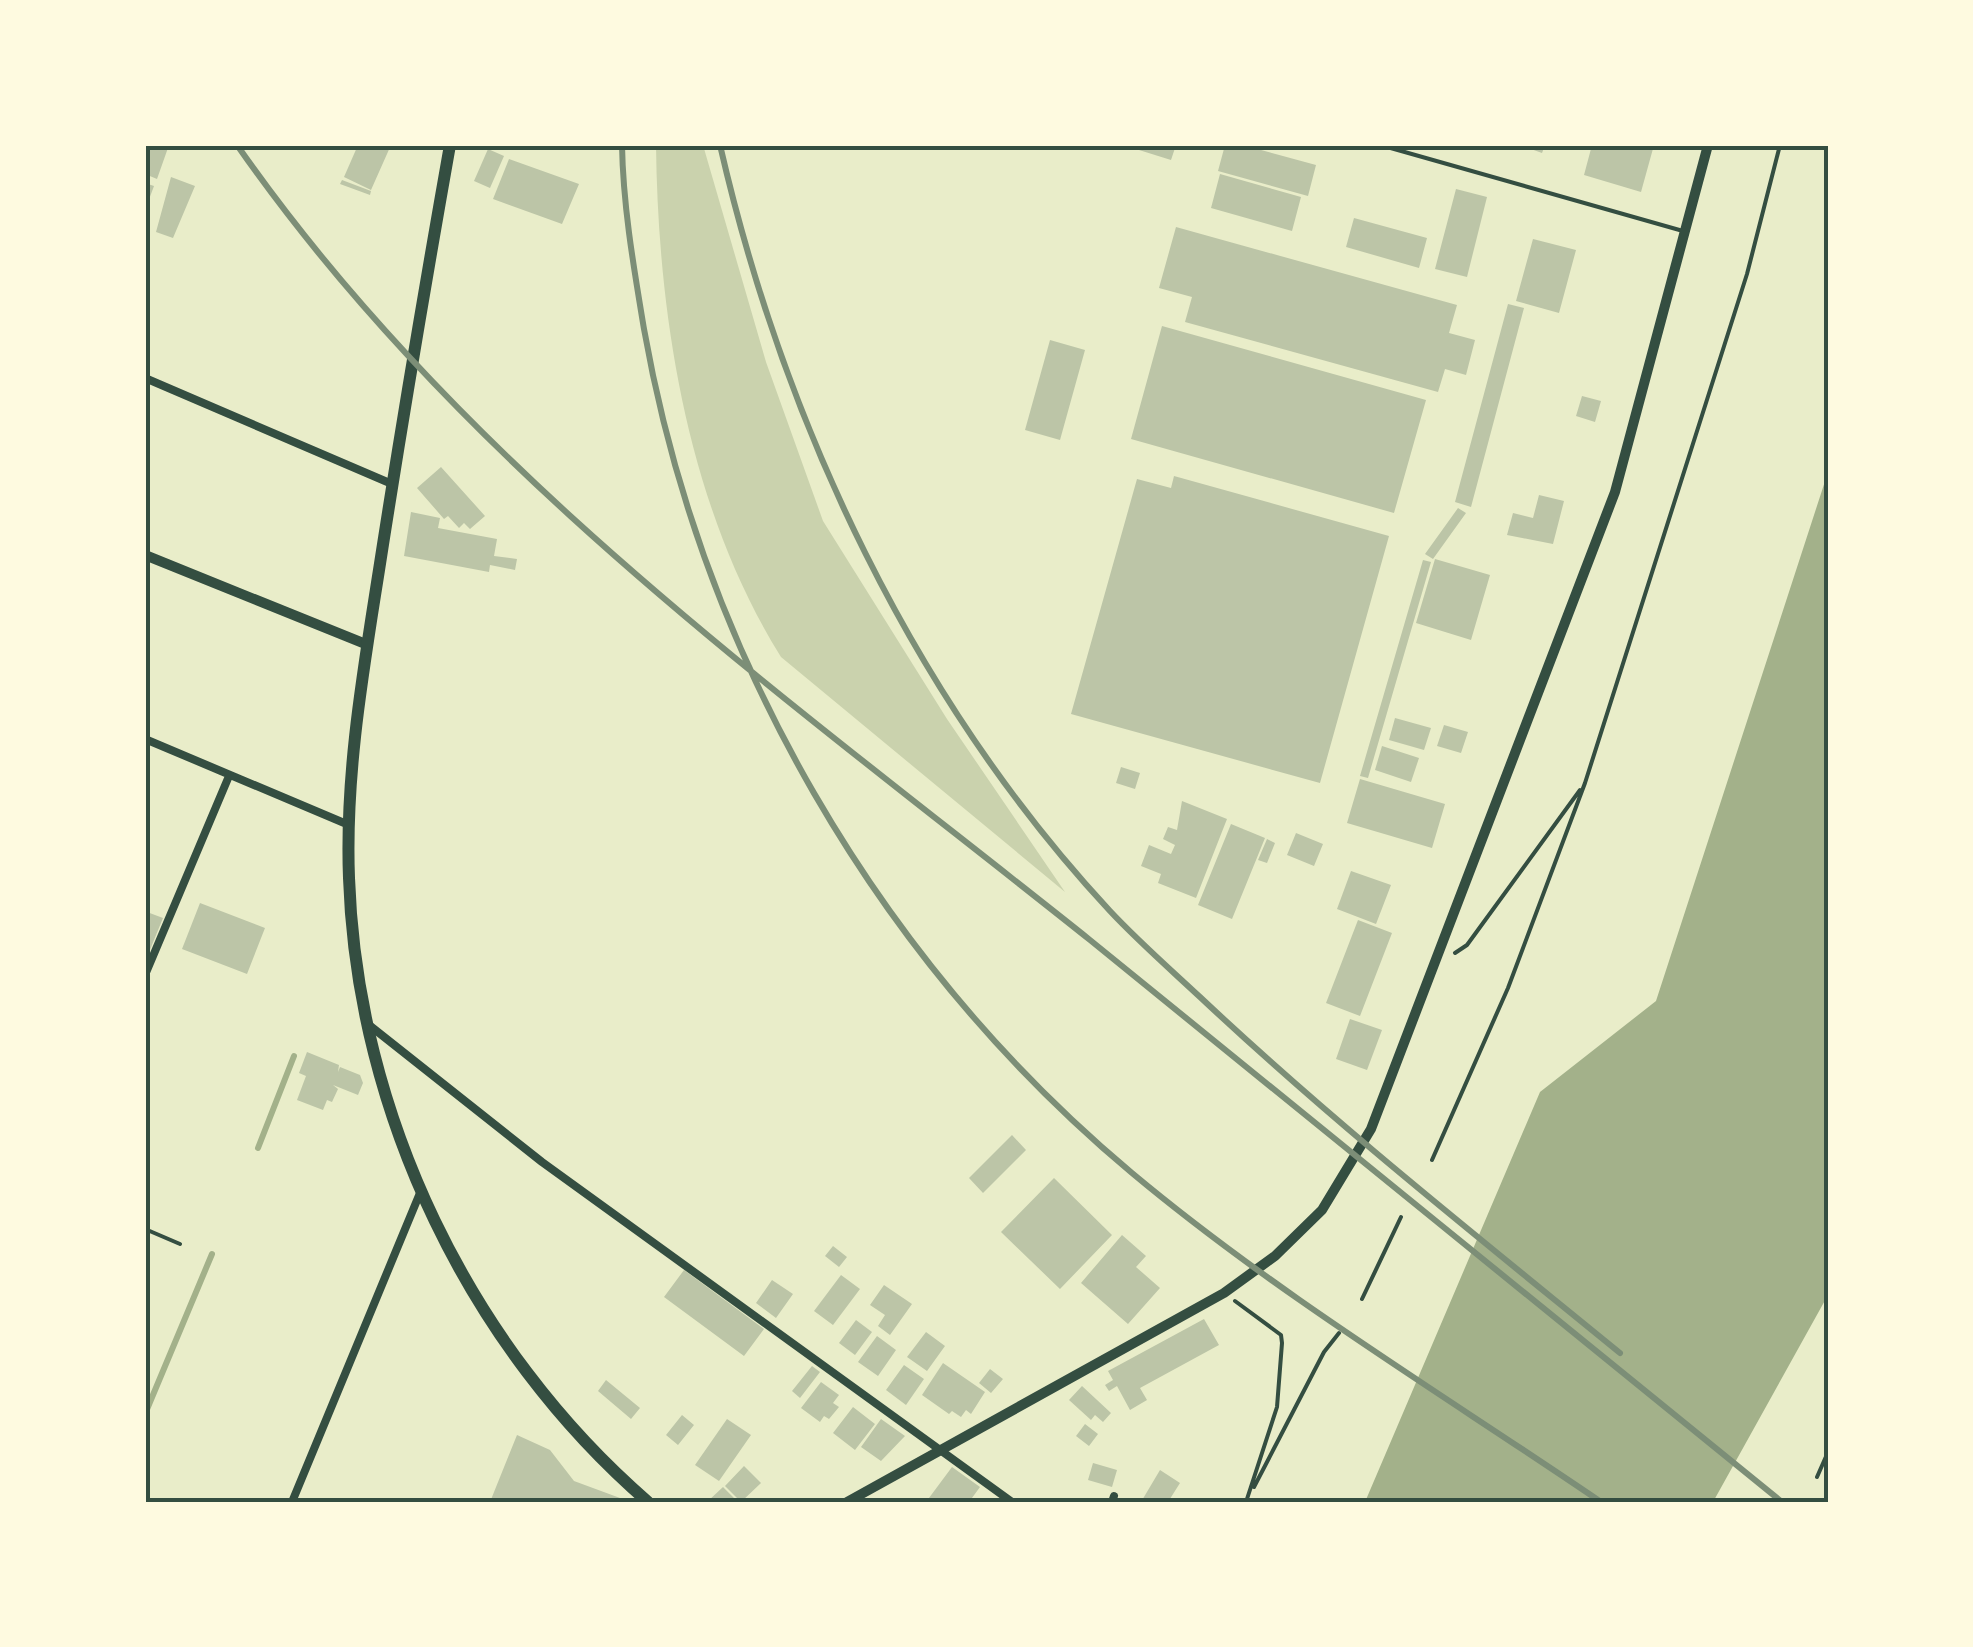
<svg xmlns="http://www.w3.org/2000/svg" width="1973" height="1647" font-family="'IBM Plex Serif',serif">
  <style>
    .green { fill: #cad2ad }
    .water { fill: #a3b18a }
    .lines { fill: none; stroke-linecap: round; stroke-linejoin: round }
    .stream { stroke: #a3b18a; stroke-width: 6 }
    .building { fill: #bcc5a7 }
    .path { stroke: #344e41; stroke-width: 4 }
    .service { stroke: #344e41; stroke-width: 4 }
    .minor { stroke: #344e41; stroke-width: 8 }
    .tertiary { stroke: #344e41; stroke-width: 10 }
    .primary { stroke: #344e41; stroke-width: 12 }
    .rail { stroke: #7c8e77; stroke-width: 6 }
    .neatline { fill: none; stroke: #344e41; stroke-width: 4 }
  </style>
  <rect width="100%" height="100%" fill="#e9edc9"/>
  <path class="green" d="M656 145H703L766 362 823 521 947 719 1065 892 781 657C688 508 658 318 656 145Z"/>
  <path class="water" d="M1828 472V1295L1713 1502H1365L1540 1092 1656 1001Z"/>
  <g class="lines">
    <path class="stream" d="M258 1148 294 1056
      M145 1414 212 1254"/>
  </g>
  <path class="building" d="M150 145H169L157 179 145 174Z
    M358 145H391L371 190 344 177Z
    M1123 145H1176L1171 160Z
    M1225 145H1243L1316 165 1308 196 1218 171Z
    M1520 145H1545L1542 153Z
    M1592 145H1654L1641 192 1584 175Z
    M488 149 504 156 490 188 474 181Z
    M509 159 579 184 562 224 493 199Z
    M1220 174 1301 197 1292 231 1211 208Z
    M171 177 195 186 173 238 156 232Z
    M342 180 371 191 370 195 340 184Z
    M145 183 154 186 145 210Z
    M1456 189 1487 197 1467 277 1435 269Z
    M1354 218 1427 238 1419 268 1346 247Z
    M1176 227 1457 305 1449 333 1475 340 1466 375 1445 369 1438 392 1185 322 1192 297 1159 288Z
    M1533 239 1576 250 1559 313 1516 301Z
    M1508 304 1524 308 1471 507 1455 502Z
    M1162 326 1426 400 1394 513 1131 439Z
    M1050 340 1085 350 1060 440 1025 430Z
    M1582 396 1601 401 1595 422 1576 416Z
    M441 467 485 516 470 529 464 523 459 528 448 516 444 519 417 488Z
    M1174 476 1389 536 1320 783 1071 714 1137 479 1171 488Z
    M1539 495 1564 501 1553 544 1507 535 1513 513 1533 518Z
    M1458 508 1466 513 1433 559 1425 554Z
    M411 512 440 518 438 528 497 539 494 556 517 559 515 570 490 565 489 572 404 556Z
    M1435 559 1490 575 1471 640 1416 623Z
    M1423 560 1431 562 1368 778 1360 776Z
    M1395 718 1431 728 1424 750 1389 740Z
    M1444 725 1468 732 1461 753 1437 746Z
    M1382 746 1419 758 1411 782 1375 770Z
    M1121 767 1140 773 1135 789 1116 783Z
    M1360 779 1445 804 1432 848 1347 823Z
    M1182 801 1227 819 1196 898 1158 883 1161 874 1141 866 1149 845 1171 854 1175 845 1163 839 1168 827 1177 830Z
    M1231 824 1265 838 1232 919 1198 905Z
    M1296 833 1323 844 1314 866 1287 855Z
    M1267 839 1275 843 1267 863 1258 860Z
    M1351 871 1391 885 1376 924 1337 909Z
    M200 903 265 928 247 974 182 949Z
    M147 912 163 918 145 962V915Z
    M1358 920 1392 933 1360 1016 1326 1003Z
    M1350 1019 1382 1030 1367 1070 1336 1059Z
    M307 1052 339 1065 338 1072 340 1067 360 1075 363 1083 358 1095 333 1085 338 1089 332 1102 327 1100 323 1110 297 1100 306 1076 299 1073Z
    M1012 1135 1026 1150 983 1193 969 1178Z
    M1054 1178 1112 1235 1060 1289 1001 1232Z
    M1122 1235 1146 1256 1136 1267 1160 1288 1128 1324 1081 1283Z
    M833 1246 847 1257 839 1267 825 1256Z
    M684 1270 764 1329 744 1356 664 1297Z
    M841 1275 860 1289 833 1325 814 1311Z
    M772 1280 793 1294 776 1318 756 1303Z
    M884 1285 912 1304 890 1335 878 1326 885 1315 870 1305Z
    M1204 1319 1219 1345 1140 1388 1147 1400 1130 1410 1117 1386 1109 1391 1105 1385 1113 1380 1108 1371Z
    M856 1320 872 1332 855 1355 839 1343Z
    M926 1332 945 1346 927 1371 907 1357Z
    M877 1336 896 1350 878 1376 858 1362Z
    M943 1363 985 1392 971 1414 966 1410 961 1417 952 1411 949 1414 922 1395Z
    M904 1365 924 1379 906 1405 886 1390Z
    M812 1366 820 1372 800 1398 792 1391Z
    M990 1369 1003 1379 991 1393 979 1383Z
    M606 1380 640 1408 631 1419 598 1391Z
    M821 1382 839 1395 833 1403 839 1407 829 1419 824 1416 820 1422 801 1408Z
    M1082 1386 1111 1413 1103 1422 1095 1415 1091 1420 1069 1400Z
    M853 1407 875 1424 855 1450 833 1433Z
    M682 1415 694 1425 678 1445 666 1435Z
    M727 1419 751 1435 719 1481 695 1465Z
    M881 1419 905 1436 881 1461 861 1447Z
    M1085 1424 1098 1434 1089 1446 1076 1436Z
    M517 1435 550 1450 574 1481 620 1498 619 1502H490Z
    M1093 1463 1117 1470 1112 1487 1088 1480Z
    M744 1466 761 1483 741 1502 725 1486Z
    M952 1467 980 1487 969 1502H926Z
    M1160 1470 1180 1483 1168 1502H1141Z
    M723 1487 738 1502H707Z"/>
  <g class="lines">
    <path class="path" d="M1455 953 1467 945 1580 790
      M1432 1160 1508 988 1585 783 1747 274 1780 145
      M1362 1299 1401 1217
      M1235 1301 1281 1335 1282 1343 1277 1407 1246 1502
      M1817 1477 1828 1452
      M1254 1487 1324 1352 1339 1333"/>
    <path class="service" d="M1380 145 1683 231
      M145 240 148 242
      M145 1229 180 1244"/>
    <path class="minor" d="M145 378 392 484
      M145 739 349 825
      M145 975 229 776
      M369 1025 542 1162 1012 1502
      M292 1502 420 1193
      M1112 1502 1114 1496"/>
    <path class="tertiary" d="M145 555 368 645
      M847 1502 1224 1293 1275 1256 1322 1210 1371 1129 1615 492 1708 145"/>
    <path class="primary" d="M450 145C425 286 401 428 379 570 363 672 345 775 349 878 357 1114 470 1348 648 1502"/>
    <path class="rail" d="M237 145C461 467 787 698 1090 940 1322 1126 1550 1316 1782 1502
      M622 145C623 206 634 269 644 329 702 656 877 959 1132 1173 1278 1295 1444 1395 1601 1502
      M720 145C784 424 914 700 1110 911 1138 941 1170 969 1200 997 1334 1123 1478 1237 1620 1353"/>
  </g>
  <rect width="1973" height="1647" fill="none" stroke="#fefae0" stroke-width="295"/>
  <rect x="148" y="148" width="1678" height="1352" class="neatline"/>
</svg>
